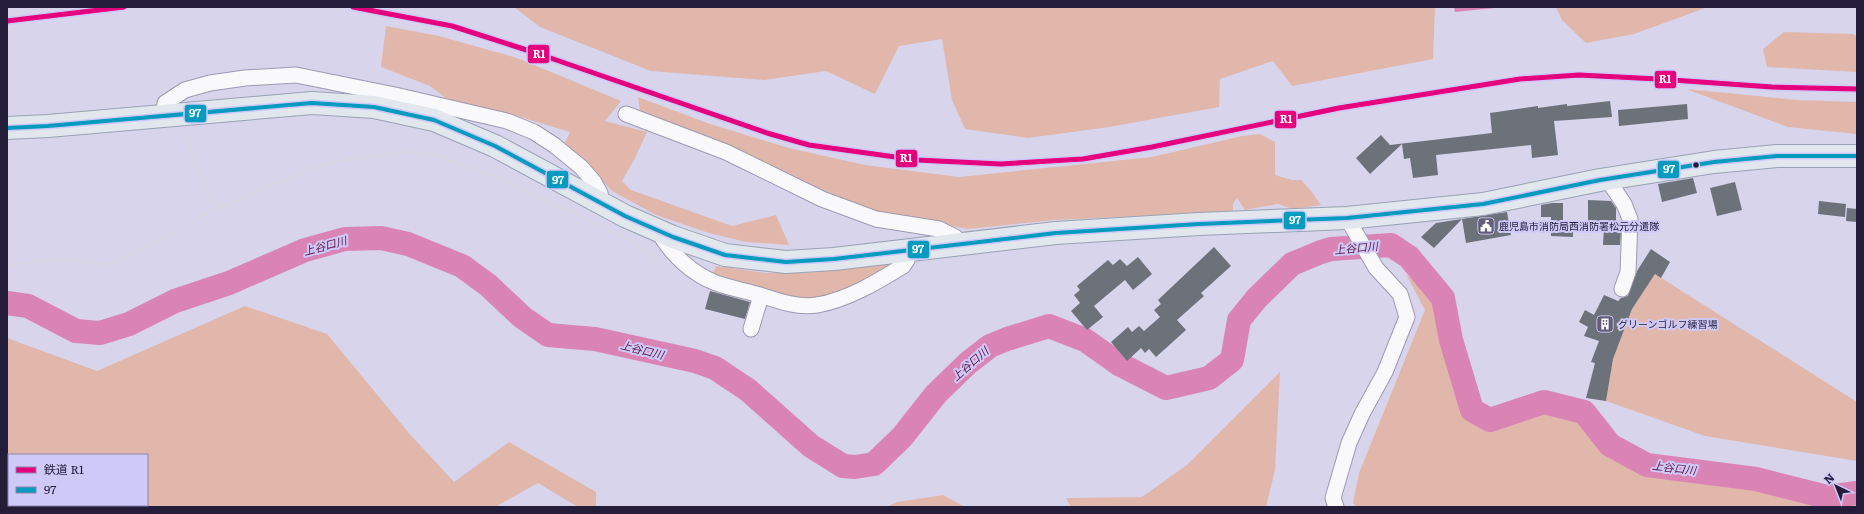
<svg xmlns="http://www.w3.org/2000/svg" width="1864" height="514" font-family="Literata,'Noto Sans JP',serif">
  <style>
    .green { fill: #e1b7ab; fill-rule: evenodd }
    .water { fill: #da84b6 }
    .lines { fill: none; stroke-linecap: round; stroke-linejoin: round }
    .river { stroke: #da84b6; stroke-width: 24 }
    .building { fill: #6c717a }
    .street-casing { stroke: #9d99b1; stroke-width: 17 }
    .primary-casing { stroke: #99a2b4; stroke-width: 24 }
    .path { stroke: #d9d7e0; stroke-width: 2.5; stroke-dasharray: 3 2; stroke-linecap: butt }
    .street { stroke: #f9f9fc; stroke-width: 15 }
    .primary { stroke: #e1e7ed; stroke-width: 22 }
    .bus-1-casing { stroke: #cfc9f7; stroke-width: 7 }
    .bus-1 { stroke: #049bbf; stroke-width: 4 }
    .rail-1-casing { stroke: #cfc9f7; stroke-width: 8 }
    .rail-1 { stroke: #e5007d; stroke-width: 5 }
    .bus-dot { fill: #231d3a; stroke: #cfc9f7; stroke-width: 1.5 }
    .labels { text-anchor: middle; stroke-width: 4; stroke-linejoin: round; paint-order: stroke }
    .poi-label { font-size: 10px; fill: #231d3a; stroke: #cfc9f7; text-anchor: start }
    .water-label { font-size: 11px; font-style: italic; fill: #5e123d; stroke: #cfc9f7 }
    .line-badge { stroke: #cfc9f7; stroke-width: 1.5 }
    .badge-label { font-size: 11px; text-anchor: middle; font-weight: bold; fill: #fff }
  </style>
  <rect width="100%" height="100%" fill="#d7d4ec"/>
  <path class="green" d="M514 7H1435L1433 59 1292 86 1273 61 1220 79 1219 107 1109 127 1028 138 965 129 952 100 942 39 899 46 875 94 826 71 764 80 651 71 540 27Z
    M1556 7H1708L1634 34 1586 43 1562 20Z
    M386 26 439 36 517 58 621 101 605 121 647 132 635 158 622 181 631 190 732 226 776 215 789 245 746 242 709 233 656 215 612 191 565 143 570 132 507 113 451 102 430 86 381 67Z
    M1784 32 1853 34 1857 36V72L1767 67 1763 49Z
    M1686 89 1797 100 1857 102V134L1788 127Z
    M638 97 710 124 789 148 865 165 959 177 1152 157 1242 136 1260 134 1275 142V175L1292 180H1301L1311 191 1321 205 1293 209 1278 204 1245 210 1237 198 1233 204V212L1054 220 968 229 881 213 855 204 789 175 640 113Z
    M897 261 853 287 824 297 805 299 790 297 713 273 716 266 766 273H806Z
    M1406 274 1435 300 1465 416 1487 427 1543 409 1576 417 1605 452 1647 475 1758 488 1835 506 1857 502V507H1357L1353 503 1359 473 1425 310Z
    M1655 274 1857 402V461L1705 436 1606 401 1613 359 1632 309Z
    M245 306 327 334 408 432 454 482 509 442 596 492V507H578L538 483 495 507H7V338L97 371ZM9 455H147V505H9Z
    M1280 372 1275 470 1266 507H1071L1066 498 1142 497 1187 465Z
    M943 495 965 507H886L897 502Z"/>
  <path class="water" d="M1454 7H1504L1455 12Z"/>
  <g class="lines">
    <path class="river" d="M7 303 28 306 76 331 100 333 129 324 175 301 229 283 305 250 345 239 381 238 408 244 462 266 488 285 522 317 548 335 595 339 695 361 715 368 748 390 811 446 843 466 855 467 874 464 902 437 936 394 968 363 990 346 1007 339 1049 326 1085 340 1119 364 1166 388 1209 378 1232 360 1239 320 1257 298 1292 264 1321 252 1331 249 1391 245 1409 257 1443 298 1451 340 1472 410 1490 420 1544 402 1584 412 1610 445 1647 465 1756 479 1827 497 1857 493"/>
  </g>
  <path class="building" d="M1610 101 1612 117 1554 121 1558 155 1532 158 1531 145 1436 155 1438 175 1413 178 1410 158 1404 159 1402 144 1370 174 1356 158 1381 135 1390 145 1492 133 1490 113 1538 106V108L1567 104V106Z
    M1687 104 1688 119 1619 126 1618 110Z
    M1693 178 1697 193 1662 202 1658 184Z
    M1735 182 1742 210 1717 216 1710 188Z
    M1588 200 1611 201 1616 208V230L1621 231 1620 245H1603L1604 225H1588Z
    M1819 201 1846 204 1845 217 1818 214Z
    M1552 203H1563V222H1573V237L1551 236V217H1541V205Z
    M1847 208 1857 209V222L1846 221Z
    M1507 212 1511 235 1466 243 1462 219 1434 248 1421 237 1436 223Z
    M1214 247 1231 266 1201 293 1204 296 1177 320 1186 330 1156 357 1149 349 1145 353 1141 348 1127 361 1111 342 1128 327 1132 332 1139 326 1144 331 1160 317 1154 310 1161 304 1158 300Z
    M1651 249 1670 262 1661 278 1655 274 1632 309 1613 359 1606 401 1586 398 1595 363 1591 362 1599 341 1584 336 1588 327 1579 322 1585 310 1594 315 1604 295 1618 301 1621 298 1628 296 1637 271Z
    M1138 257 1152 274 1133 290 1125 280 1094 306 1103 317 1087 330 1071 311 1080 303 1074 295 1080 290 1077 286 1108 260 1113 265 1120 259 1127 266Z
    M710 291 750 302 745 319 705 309Z"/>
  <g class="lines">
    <defs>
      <path id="street" d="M626 114 726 152 822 199 876 219 939 229 955 237 961 244
        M164 116 165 103 185 90 210 83 245 78 296 75 395 95 507 121 534 132 554 145 581 167 594 182 600 193 602 203
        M1609 178 1612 186 1624 204 1630 219 1628 272 1622 289
        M658 231C670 253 692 274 716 283 730 288 746 291 760 295 778 301 798 308 817 305 847 300 877 282 903 266L907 260 909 250
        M751 329 761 296
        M1336 507 1333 498 1349 443 1362 414 1385 372 1407 317 1400 294 1376 268 1347 218"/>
      <path id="primary" d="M7 128 48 126 312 103 374 107 434 120 495 146 625 216 673 237 725 255 786 262 834 259 1056 233 1199 224 1347 218 1483 204 1600 180 1714 162 1777 156H1857"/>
    </defs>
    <use href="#street" class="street-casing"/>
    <use href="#primary" class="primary-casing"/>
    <path class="path" d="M185 130C191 159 204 183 218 208
      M7 265 59 259 99 264 115 263 218 208 308 170 328 163 399 152 424 153 441 157 499 178 634 242 670 271"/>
    <use href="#street" class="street"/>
    <use href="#primary" class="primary"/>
    <defs>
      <path id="bus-1" d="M7 128 48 126 312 103 374 107 434 120 495 146 625 216 673 237 725 255 786 262 834 259 1056 233 1199 224 1347 218 1483 204 1600 180 1714 162 1777 156H1857"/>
    </defs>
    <use href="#bus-1" class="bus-1-casing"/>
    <use href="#bus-1" class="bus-1"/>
    <defs>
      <path id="rail-1" d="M353 7 452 26 536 53 767 133 809 145 917 160 1001 164 1083 159 1152 147 1339 108 1520 79 1579 75 1658 79 1772 87 1857 89
        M7 21 124 7"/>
    </defs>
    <use href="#rail-1" class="rail-1-casing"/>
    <use href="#rail-1" class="rail-1"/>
  </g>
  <defs>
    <symbol id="civic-square" viewBox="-11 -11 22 22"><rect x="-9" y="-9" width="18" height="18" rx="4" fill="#625d78" stroke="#cfc9f7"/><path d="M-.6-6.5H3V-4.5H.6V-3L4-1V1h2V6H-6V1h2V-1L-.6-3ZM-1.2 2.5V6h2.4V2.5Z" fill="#fff"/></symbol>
    <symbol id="building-square" viewBox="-11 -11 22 22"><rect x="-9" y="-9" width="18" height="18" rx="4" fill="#625d78" stroke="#cfc9f7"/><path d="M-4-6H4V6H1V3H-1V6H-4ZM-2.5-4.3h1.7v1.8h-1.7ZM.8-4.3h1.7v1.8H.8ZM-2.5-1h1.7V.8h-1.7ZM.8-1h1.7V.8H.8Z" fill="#fff"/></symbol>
  </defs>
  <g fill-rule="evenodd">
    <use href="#civic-square" x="1476" y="216" width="20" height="20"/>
    <use href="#building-square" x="1595" y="314" width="20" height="20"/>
  </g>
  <circle class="bus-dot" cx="1696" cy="165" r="3.5"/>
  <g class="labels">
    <g class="poi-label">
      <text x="1499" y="230">鹿児島市消防局西消防署松元分遣隊</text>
      <text x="1618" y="328">グリーンゴルフ練習場</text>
    </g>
    <g class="water-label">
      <text transform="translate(325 246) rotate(-15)" y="4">上谷口川</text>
      <text transform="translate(1356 248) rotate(-5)" y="4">上谷口川</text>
      <text transform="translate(642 350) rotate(14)" y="4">上谷口川</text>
      <text transform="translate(970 364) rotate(-41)" y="4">上谷口川</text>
      <text transform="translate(1674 468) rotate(7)" y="4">上谷口川</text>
    </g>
  </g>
  <g class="line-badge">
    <rect x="527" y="44" width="23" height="20" rx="4" fill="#e5007d"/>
    <rect x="1654" y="70" width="23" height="19" rx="4" fill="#e5007d"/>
    <rect x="184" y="104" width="23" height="19" rx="4" fill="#049bbf"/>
    <rect x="1274" y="110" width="23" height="19" rx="4" fill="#e5007d"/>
    <rect x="895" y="149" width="23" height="19" rx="4" fill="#e5007d"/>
    <rect x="1657" y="160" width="23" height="19" rx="4" fill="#049bbf"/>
    <rect x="546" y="170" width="23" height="19" rx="4" fill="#049bbf"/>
    <rect x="1283" y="211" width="23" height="19" rx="4" fill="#049bbf"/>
    <rect x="907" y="240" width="23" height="19" rx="4" fill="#049bbf"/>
  </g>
  <g class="badge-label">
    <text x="539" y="58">R1</text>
    <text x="1665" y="83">R1</text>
    <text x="195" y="117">97</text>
    <text x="1286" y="123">R1</text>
    <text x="906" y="162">R1</text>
    <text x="1669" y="173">97</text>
    <text x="558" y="184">97</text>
    <text x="1295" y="224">97</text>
    <text x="918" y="253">97</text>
  </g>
  <rect width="1864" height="514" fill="none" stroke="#231d3a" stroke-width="16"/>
  <rect x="8" y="454" width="140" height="52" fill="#cfc9f7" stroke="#8a84ab"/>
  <rect x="16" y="467" width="20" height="6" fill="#e5007d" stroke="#8a84ab"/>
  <text x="44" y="474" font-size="12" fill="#231d3a">鉄道 R1</text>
  <rect x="16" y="487" width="20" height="6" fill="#049bbf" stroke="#8a84ab"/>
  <text x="44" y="494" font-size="12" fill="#231d3a">97</text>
  <g transform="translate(1836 486) rotate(317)" stroke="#cfc9f7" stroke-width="3" paint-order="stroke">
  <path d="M0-3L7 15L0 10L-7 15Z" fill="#231d3a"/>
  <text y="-6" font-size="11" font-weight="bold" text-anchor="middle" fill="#231d3a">N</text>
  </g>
</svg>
